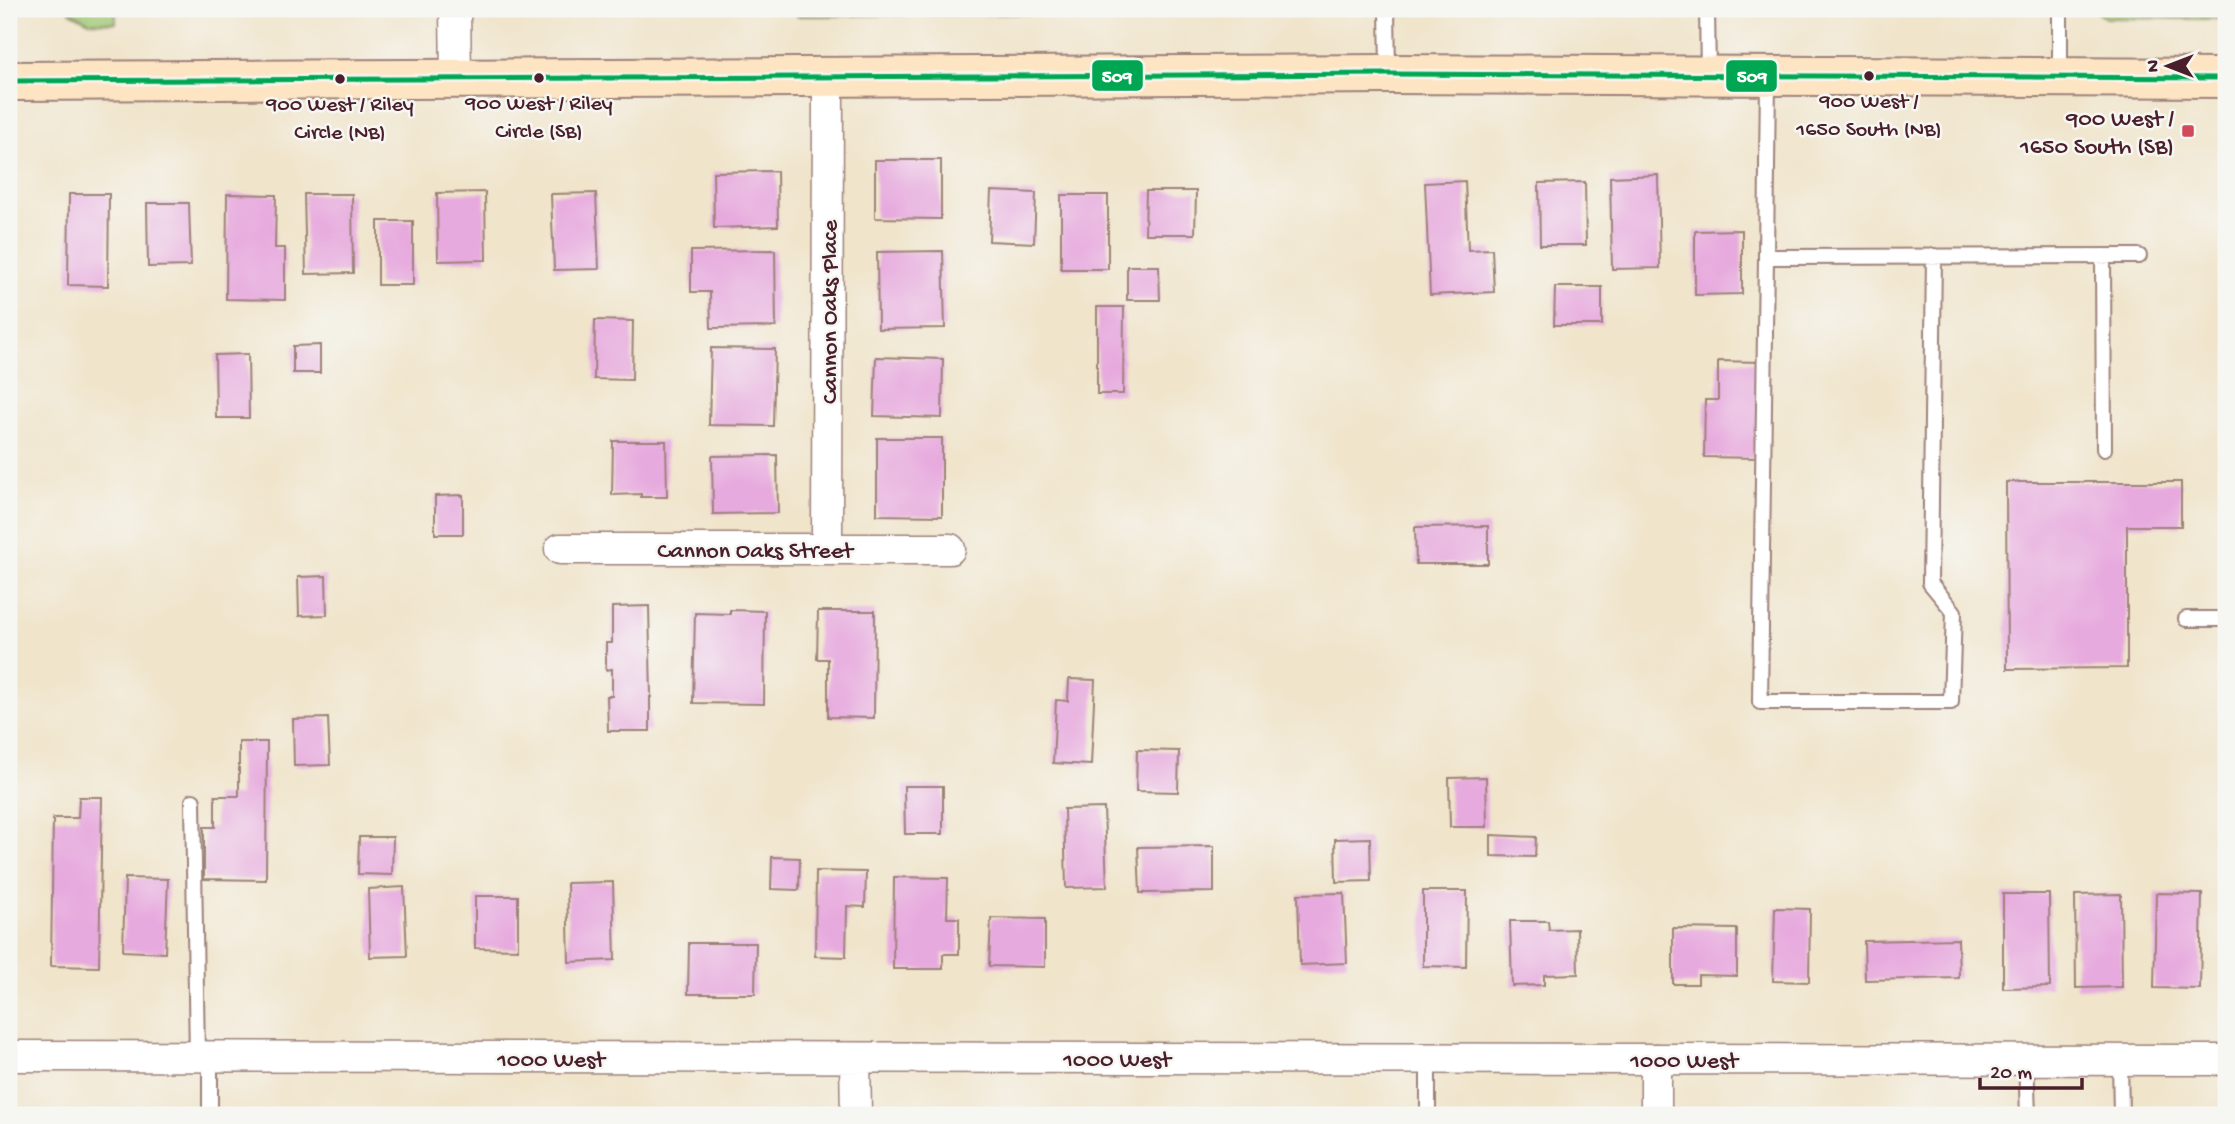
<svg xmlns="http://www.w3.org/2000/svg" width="2235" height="1124" font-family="'Gochi Hand',sans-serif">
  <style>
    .green { fill: #a0c874; stroke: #757450; stroke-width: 2 }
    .building { fill: #e7aade }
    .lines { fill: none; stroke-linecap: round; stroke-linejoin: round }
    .service-casing { stroke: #9d827a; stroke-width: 18 }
    .minor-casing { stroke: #9d827a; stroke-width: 33 }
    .secondary-casing { stroke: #9d827a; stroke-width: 42 }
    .service { stroke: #fff; stroke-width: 14 }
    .minor { stroke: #fff; stroke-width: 30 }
    .secondary { stroke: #fde5c4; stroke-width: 38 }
    .bus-1-casing { stroke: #f6f6f2; stroke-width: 10 }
    .bus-1 { stroke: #00a651; stroke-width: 5 }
    .bus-dot { fill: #4a1f2b; stroke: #f6f6f2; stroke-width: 2.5 }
    .poi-dot { fill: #d1495b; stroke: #f6f6f2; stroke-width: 2.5 }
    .labels { text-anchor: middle; stroke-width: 5; stroke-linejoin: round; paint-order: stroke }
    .bus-label { font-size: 22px; fill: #4a1f2b; stroke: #f6f6f2 }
    .poi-label { font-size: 24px; fill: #4a1f2b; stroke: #f6f6f2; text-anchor: end }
    .street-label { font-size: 24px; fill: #4a1f2b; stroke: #f6f6f2 }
    .line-badge { stroke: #f6f6f2; stroke-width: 2.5 }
    .badge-label { font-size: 19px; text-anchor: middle; font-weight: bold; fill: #fff }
  </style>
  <rect width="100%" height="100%" fill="#f6f6f2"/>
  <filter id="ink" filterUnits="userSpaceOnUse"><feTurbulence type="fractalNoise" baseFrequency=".0143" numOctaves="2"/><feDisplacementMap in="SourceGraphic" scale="14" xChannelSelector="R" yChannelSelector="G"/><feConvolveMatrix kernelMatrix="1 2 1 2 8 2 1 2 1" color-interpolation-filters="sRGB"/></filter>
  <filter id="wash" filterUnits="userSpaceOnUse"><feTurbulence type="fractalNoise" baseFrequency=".00686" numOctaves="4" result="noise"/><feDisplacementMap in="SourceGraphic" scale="28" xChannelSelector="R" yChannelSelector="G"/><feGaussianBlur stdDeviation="1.57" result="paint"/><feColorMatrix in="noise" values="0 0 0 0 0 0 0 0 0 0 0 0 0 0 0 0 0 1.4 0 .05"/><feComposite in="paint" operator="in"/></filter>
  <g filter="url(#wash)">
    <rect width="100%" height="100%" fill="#f0e4ca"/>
    <path class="green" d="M70 9H116V23L89 22 70 12Z
      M797 9H1332V11L797 16Z
      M2096 9H2226V19L2106 18 2100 15Z"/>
    <g id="blocks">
      <path class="building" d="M875 160H941V219L875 218Z
        M777 171 778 226 714 228 713 172Z
        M1658 175 1660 268 1612 269 1610 177Z
        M1465 181 1468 250 1492 249 1494 292 1430 295 1425 183Z
        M1585 182 1586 245H1540L1539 183Z
        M991 191 1036 193 1034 243 989 241Z
        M1146 191H1196L1195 234H1145Z
        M485 192 486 260 438 261 437 193Z
        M596 193 599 269 554 270 551 194Z
        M69 194H109L108 286 68 285Z
        M227 194 276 195 275 248H285V300L226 299Z
        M304 194H352L353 273 306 274Z
        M1061 195H1108V269H1061Z
        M147 203H189L191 266 148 267Z
        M378 221H413V285H378Z
        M1742 230V294L1695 295V231Z
        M775 250 776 327 711 328 710 292H691V251Z
        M943 251 945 328 878 329 877 252Z
        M1127 266H1159L1160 300H1127Z
        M1555 287H1602V325H1554Z
        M1097 307H1124L1123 394H1097Z
        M595 320 633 321 632 380 594 379Z
        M320 345V373H293V346Z
        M711 348 775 349 773 426 709 425Z
        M248 354 249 418H216L215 355Z
        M876 357 943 359 942 418 874 416Z
        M1718 361 1759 362 1758 458 1704 457 1705 400H1718Z
        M877 438H942V516L877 515Z
        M613 441H666L667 497H641V494L612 495Z
        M777 455 778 513 713 514 712 456Z
        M2006 482H2181V526H2127V668L2007 669Z
        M463 495V534H435V496Z
        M1488 526V564H1416L1415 527Z
        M326 576 327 615 299 616 298 577Z
        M649 606 651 697H650V731H608L607 696H612V669L606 670V643H612V607Z
        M730 610 765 611 764 704 693 703 695 613 730 614Z
        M818 611H875L874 718 828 717V659H817Z
        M1069 679 1095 680 1091 765 1053 763 1056 700 1068 701Z
        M328 718 330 765 294 766 293 719Z
        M239 742H267L266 880 204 879V827H215V796H239Z
        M1137 750 1179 751 1178 792 1136 791Z
        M1486 777 1487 827H1450L1449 778Z
        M904 786H943V834H905Z
        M79 797H102L99 967 51 966 53 818H78Z
        M1104 808 1107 887 1066 888 1064 809Z
        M1491 835 1536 837 1535 857 1491 856Z
        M359 837H393L392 875 358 874Z
        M1370 838 1371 881 1336 882 1335 839Z
        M1214 846V892L1140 893 1138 847Z
        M772 857 800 858 799 890 771 889Z
        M816 871 866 872 865 907 847 906 846 957 815 956Z
        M894 877 948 878 947 918H959V954H943V969H893Z
        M125 878 168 879 165 953 123 951Z
        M613 882 615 960 569 962 567 883Z
        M404 887 407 956 370 957 368 889Z
        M1423 891H1467L1466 967 1423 966Z
        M1344 893 1347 963 1300 965 1298 894Z
        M2156 893 2202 894 2200 989 2154 988Z
        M2003 894H2049L2050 987 2003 988Z
        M2121 894 2122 987 2076 988 2075 895Z
        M475 896H518V949L475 948Z
        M1775 908 1810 909 1809 982 1773 981Z
        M991 918 1045 919V967L989 966Z
        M1510 921H1548L1549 930 1577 929 1578 974 1544 975V985L1512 986Z
        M1673 928 1737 929V976L1698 975V984H1673Z
        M1958 939 1959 978 1865 980 1864 941Z
        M689 943H756L755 994H688Z"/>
    </g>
  </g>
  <g filter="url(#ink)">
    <use href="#blocks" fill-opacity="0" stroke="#9d827a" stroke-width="2"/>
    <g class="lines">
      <defs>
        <path id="service" d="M1387 9 1388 72
          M1707 9 1708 74
          M2060 76V9
          M1768 78 1766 257 2139 256
          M2103 256 2104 449
          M1766 257 1760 702H1951L1954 612 1930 583 1934 256
          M2186 619H2226
          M193 801 197 1057
          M1428 1058V1115
          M2026 1059 2028 1115
          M2120 1060 2121 1115
          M210 1115V1057"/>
        <path id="minor" d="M455 9 456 78
          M560 549H950
          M827 549 828 75
          M9 1056 2226 1060
          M855 1059 856 1115
          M1656 1059V1115"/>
        <path id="secondary" d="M9 81 1388 74 2226 78"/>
      </defs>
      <use href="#service" class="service-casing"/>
      <use href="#minor" class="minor-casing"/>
      <use href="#secondary" class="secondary-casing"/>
      <use href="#service" class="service"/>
      <use href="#minor" class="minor"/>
      <use href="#secondary" class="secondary"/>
      <defs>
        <path id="bus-1" d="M9 81 1388 74 2226 78"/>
      </defs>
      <use href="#bus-1" class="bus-1-casing"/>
      <use href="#bus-1" class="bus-1"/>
    </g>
  </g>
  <g class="bus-dot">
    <circle cx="1869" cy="76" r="6"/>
    <circle cx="539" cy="78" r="6"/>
    <circle cx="340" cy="79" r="6"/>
  </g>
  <rect class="poi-dot" x="2181" y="124" width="14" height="14" rx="3.5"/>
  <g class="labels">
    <g class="bus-label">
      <text x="1869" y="107">900 West /<tspan x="1869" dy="28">1650 South (NB)</tspan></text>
      <text x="539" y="109">900 West / Riley<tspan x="539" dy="28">Circle (SB)</tspan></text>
      <text x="340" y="110">900 West / Riley<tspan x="340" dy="28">Circle (NB)</tspan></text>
    </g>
    <g class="poi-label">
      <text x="2174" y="125">900 West /<tspan x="2174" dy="28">1650 South (SB)</tspan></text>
    </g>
    <g class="street-label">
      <text transform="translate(828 312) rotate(-90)" y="8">Cannon Oaks Place</text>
      <text x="755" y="557">Cannon Oaks Street</text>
      <text x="551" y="1066">1000 West</text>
      <text x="1117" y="1066">1000 West</text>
      <text x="1684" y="1067">1000 West</text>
    </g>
  </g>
  <g class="line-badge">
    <rect x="1091" y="59" width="53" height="33" rx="7" fill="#00a651"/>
    <rect x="1725" y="59" width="53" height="34" rx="7" fill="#00a651"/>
  </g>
  <g class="badge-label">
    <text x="1117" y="82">509</text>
    <text x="1752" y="82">509</text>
  </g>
  <rect width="2235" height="1124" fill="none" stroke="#f6f6f2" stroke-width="35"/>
  <g transform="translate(2168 66) rotate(270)" stroke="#f6f6f2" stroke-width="5" paint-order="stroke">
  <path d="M0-5L12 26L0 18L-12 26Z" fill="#4a1f2b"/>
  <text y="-10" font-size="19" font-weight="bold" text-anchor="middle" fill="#4a1f2b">N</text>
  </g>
  <path d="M1980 1078v10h102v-10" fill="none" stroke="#4a1f2b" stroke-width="3.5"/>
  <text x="1990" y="1078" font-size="21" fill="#4a1f2b" stroke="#f6f6f2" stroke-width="5" paint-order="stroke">20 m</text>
</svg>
